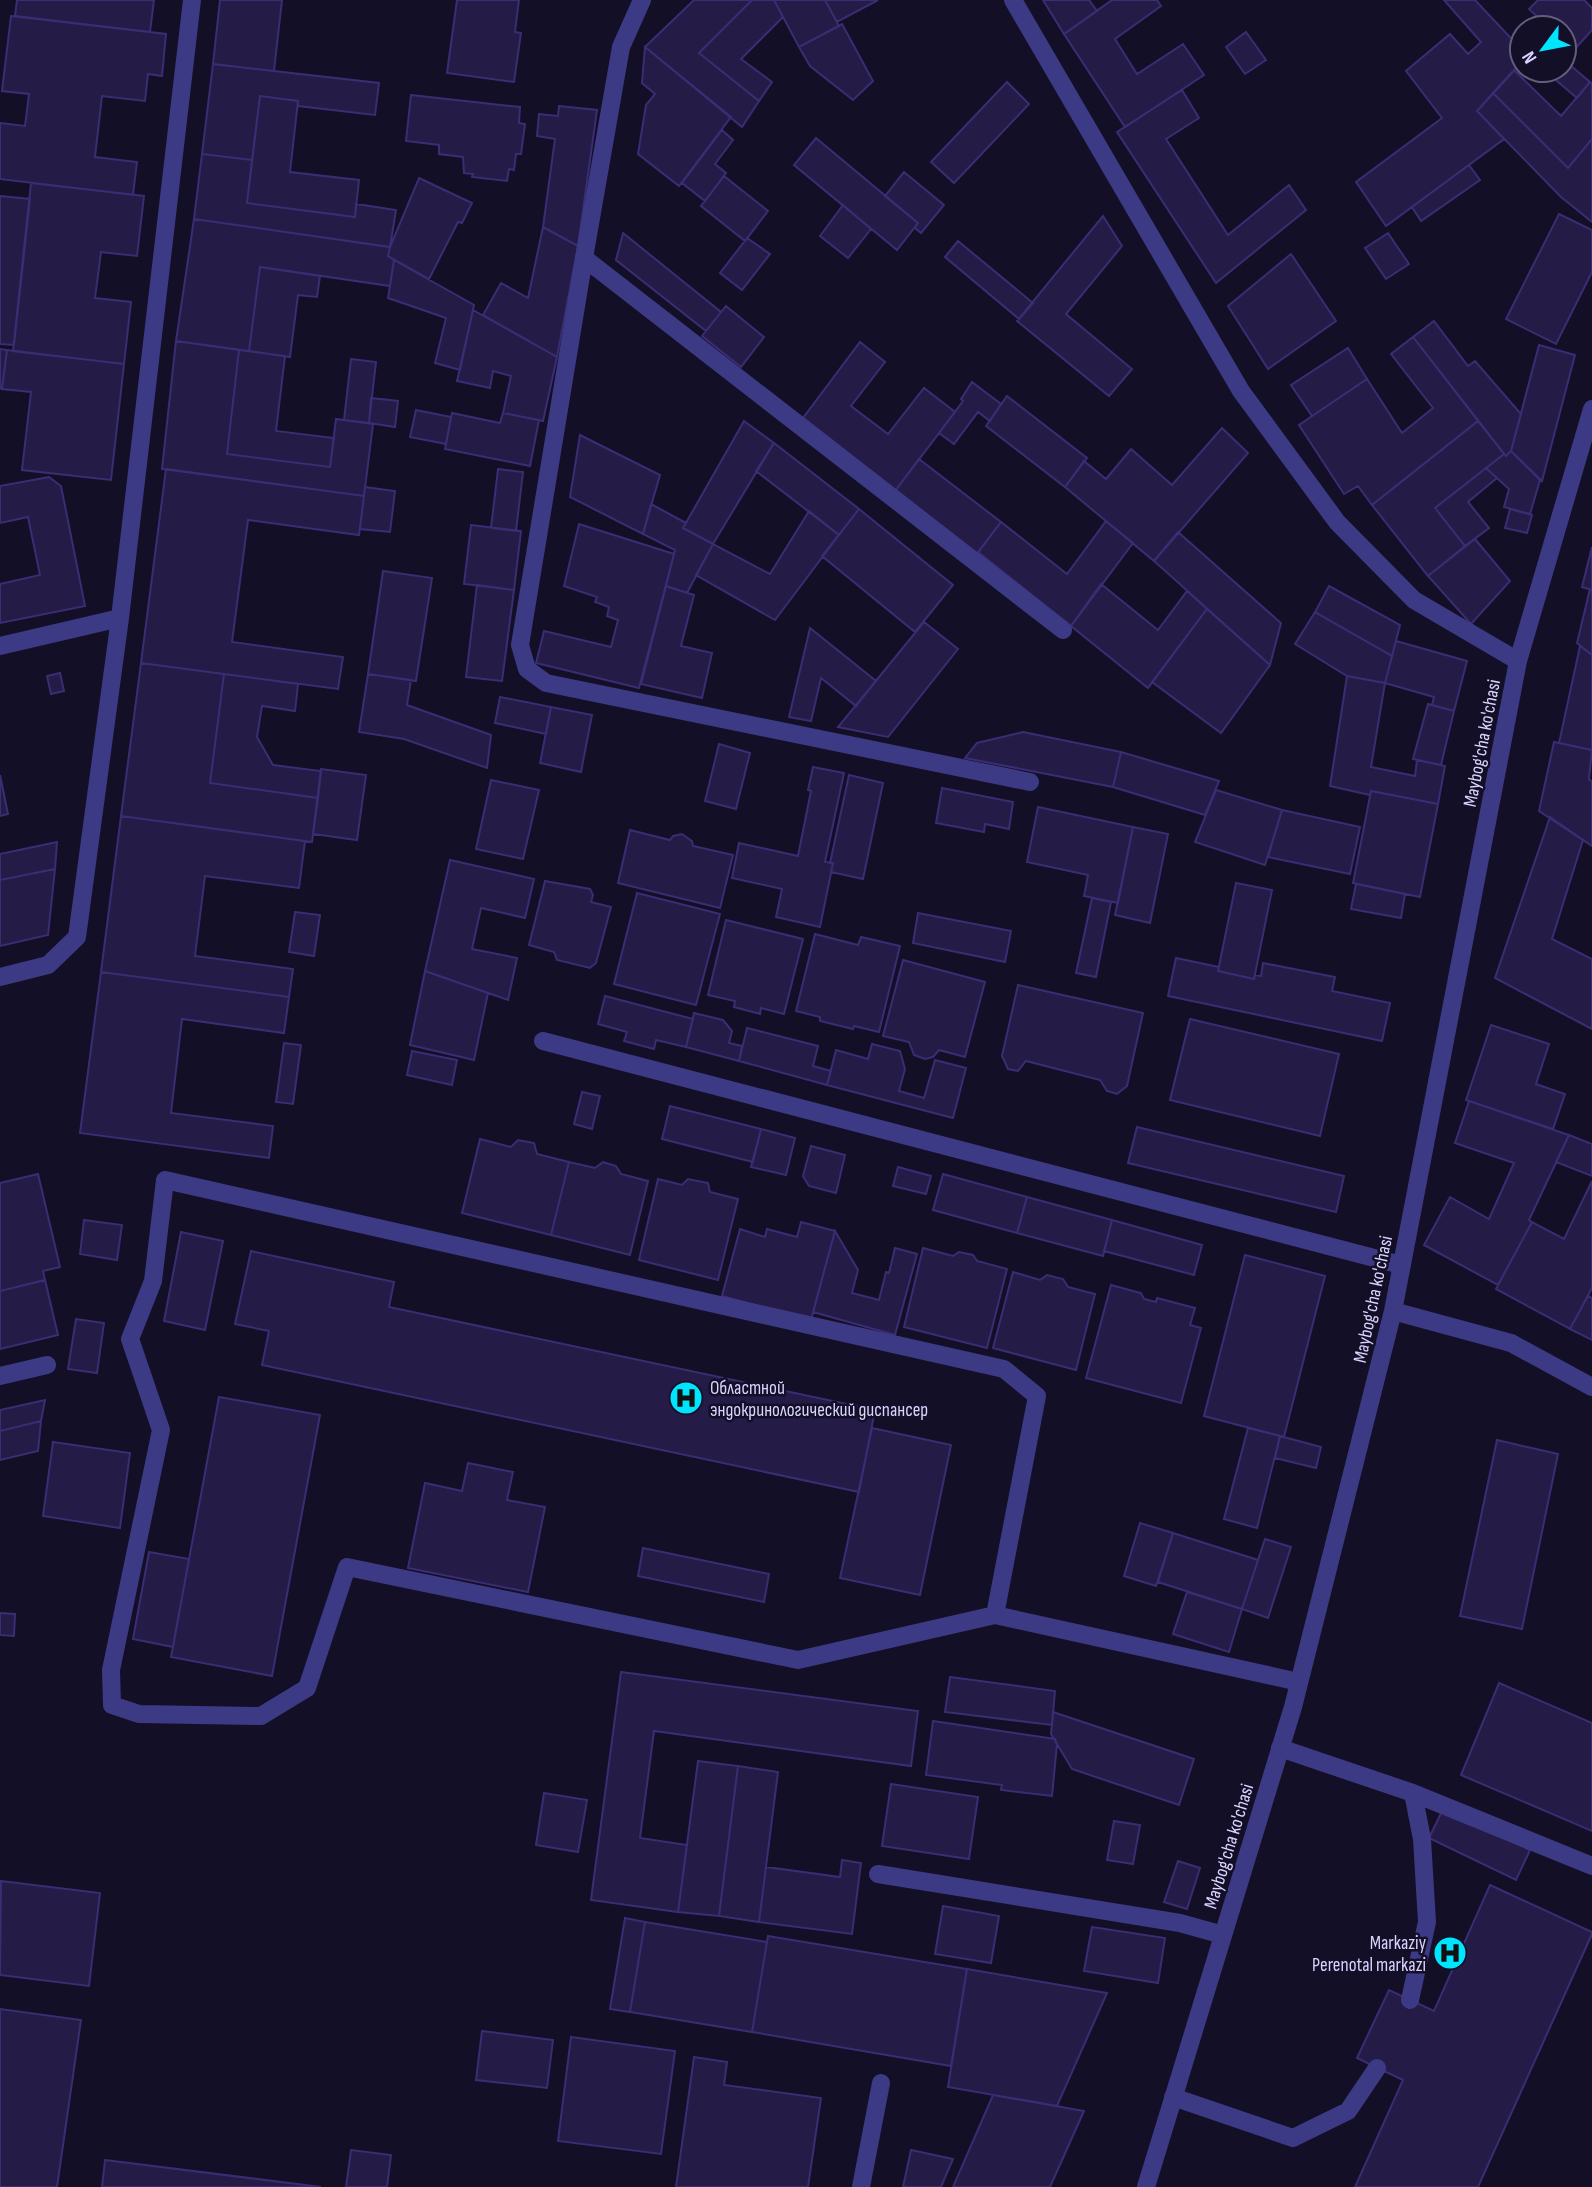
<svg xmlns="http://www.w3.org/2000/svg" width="1592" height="2187" font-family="'Sofia Sans Condensed',sans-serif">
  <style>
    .building { fill: #241b47; stroke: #3b2d73; stroke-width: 2 }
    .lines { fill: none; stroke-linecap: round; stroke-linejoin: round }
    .service { stroke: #3d3a85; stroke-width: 18 }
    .minor { stroke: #3d3a85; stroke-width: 18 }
    .labels { text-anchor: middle; stroke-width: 5; stroke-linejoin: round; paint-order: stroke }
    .street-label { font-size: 19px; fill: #d9d4ff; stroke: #130f26 }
    .poi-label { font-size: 19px; fill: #d9d4ff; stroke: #130f26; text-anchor: start }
  </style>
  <rect width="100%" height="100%" fill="#130f26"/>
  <path class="building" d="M17 0H154L150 32 15 16Z
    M220 0H282L274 71 213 64Z
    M457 0H519L515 32 521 33 514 82 447 73Z
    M694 0H752L699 53 759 101 742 127 645 47Z
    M752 0H774L783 17 741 59 772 82 759 101 699 53Z
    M774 0H825L839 26 799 47Z
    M825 0H878L837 22Z
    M1043 0H1089L1097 11 1064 34Z
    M1112 0H1157L1161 6 1115 39 1137 74 1183 44 1204 75 1125 127 1064 34Z
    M1444 0H1475L1522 50V62L1477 111 1504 139 1386 226 1356 182 1442 118 1406 71 1450 34 1468 54 1481 42Z
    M1538 0H1584L1592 8V30L1573 51 1564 42V28H1549L1529 9Z
    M11 16 166 34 162 76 148 74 145 101 102 96 95 157 137 162 133 195 0 179V123L25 126 29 94 2 91Z
    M842 24 873 81 853 100 810 66 799 47Z
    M1246 32 1266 60 1245 74 1226 47Z
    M645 47 731 117 679 186 638 154 646 105 655 94 642 83Z
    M1564 60 1590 82 1577 98 1544 70H1564Z
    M213 64 379 83 375 115 298 106V101L260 96 252 160 202 154Z
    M1514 70 1561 116 1590 82 1592 84V139L1568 168 1493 93Z
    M1007 82 1029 104 954 183 931 162Z
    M1182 90 1199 118 1166 139 1228 235 1289 185 1306 210 1216 283 1117 132Z
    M1493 93 1568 168 1592 139V222L1561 197 1477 111Z
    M411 95 520 107 519 123 525 124 521 154H516L514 170 509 169 507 181 472 177 473 174 464 173 463 157 439 154V145L406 141Z
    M260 96 298 101 290 172 359 180 355 217 247 203Z
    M559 106 597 110 578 246 543 227 555 139 537 136 539 114 558 116Z
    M722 130 733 140 715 164 726 173 705 201 682 183Z
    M816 138 918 223 897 250 794 165Z
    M202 154 252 160 247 203 355 217 356 204 396 210 390 247 194 219Z
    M1469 165 1480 180 1421 221 1412 207Z
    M904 172 944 205 921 233 915 228 918 223 885 196Z
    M724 176 768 211 745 241 701 206Z
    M419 178 472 203 462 223 458 222 429 279 388 256 390 247Z
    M31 183 144 196 137 256 101 252 95 298 131 302 124 364 13 351Z
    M0 196 30 199 14 345 0 344Z
    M843 205 871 229 848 258 820 236Z
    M1559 214 1592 230V272L1556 344 1506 319Z
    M1103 216 1122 246 1066 314 1132 369 1109 396 1017 321Z
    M194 219 390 247 388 256 394 260 390 286 260 267 249 351 176 341Z
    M543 227 578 246 557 357 483 315 501 283 528 298Z
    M623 233 721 312 706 331 616 260Z
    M1388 233 1409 264 1386 279 1365 248Z
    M747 238 770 254 742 290 720 273Z
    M958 241 1033 303 1019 319 945 257Z
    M1291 254 1336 321 1268 369 1228 306Z
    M394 260 474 305 460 370 435 363 446 318 388 298Z
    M260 267 320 276 317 297 298 295 290 357 249 351Z
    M726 306 764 337 741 367 702 336Z
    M473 310 557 357 543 421 503 413 511 376 493 371 490 388 457 381Z
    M1434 321 1468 366 1475 361 1521 414 1511 451 1506 456 1413 337Z
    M1413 337 1478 421 1372 505 1358 486 1344 494 1299 425 1367 379 1402 433 1433 408 1391 354Z
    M176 341 239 350 227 454 330 467 336 419 373 424 364 496 162 469Z
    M860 342 885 362 851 406 888 434 924 388 955 412 895 491 803 418Z
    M1539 345 1575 355 1542 481 1511 451Z
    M1348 348 1367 379 1312 416 1291 385Z
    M0 349 7 350 2 389 0 388Z
    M7 350 124 364 111 480 22 470 31 392 2 389Z
    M239 350 285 356 276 431 334 438 330 467 227 454Z
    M351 359 376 362 369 423 344 420Z
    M972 382 1001 404 990 421 978 412 954 444 939 433 963 401 961 399Z
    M1007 396 1087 458 1065 487 986 426Z
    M371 398 398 401 395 427 369 423Z
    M416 410 451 417 446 444 410 437Z
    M452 413 500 423 503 413 539 420 530 466 445 449Z
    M744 421 774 443 713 544 683 528Z
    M1478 421 1504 454 1435 508 1465 546 1428 576 1372 505Z
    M1222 428 1248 453 1154 561 1065 487 1084 461 1106 479 1131 449 1172 485Z
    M580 435 660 475 643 534 570 497Z
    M774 443 859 509 839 535 756 471Z
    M1511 451 1540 480 1530 514 1504 507 1509 489 1486 468 1504 454 1506 456Z
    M919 459 1001 522 977 554 895 491Z
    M1486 468 1497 478 1468 502 1489 528 1465 546 1435 508Z
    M166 469 364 496 359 535 248 520 232 642 343 657 338 689 141 663Z
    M498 469 523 472 516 531 491 528Z
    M49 477 61 486 85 606 0 623V584L40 575 28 517 0 523V486Z
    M365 487 395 491 390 532 360 529Z
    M651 504 686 523 683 528 713 544 687 593 666 586 675 550 643 534Z
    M859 509 953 585 915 632 822 556Z
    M1510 509 1532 515 1527 533 1505 528Z
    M809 511 839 535 775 620 696 575 713 544 770 574Z
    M1106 521 1133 543 1071 626 978 552 1001 522 1067 574Z
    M579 524 674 554 639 688 536 663 544 631 611 647 618 620 607 616 609 607 595 602 597 597 564 586Z
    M471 525 521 531 514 590 464 584Z
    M1178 532 1281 623 1270 665 1154 561Z
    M1475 539 1510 581 1471 624 1428 576Z
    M1592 547V590L1582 587Z
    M383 571 432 578 416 681 368 674Z
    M1101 584 1158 630 1187 591 1207 609 1148 688 1071 626Z
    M477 585 514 590 502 681 466 677Z
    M666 586 694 595 681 646 712 653 702 698 641 684Z
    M1329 586 1400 625 1392 656 1315 612Z
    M1590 589 1592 590V655L1577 643Z
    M1207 609 1270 665 1221 733 1152 682Z
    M1315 612 1392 656 1385 683 1347 676 1295 644Z
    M924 622 958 649 888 737 838 727Z
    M810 628 876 681 856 706 821 678 811 721 789 717Z
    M1396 641 1467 661 1454 711 1432 705 1434 697 1385 683Z
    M1580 646 1592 655V750L1559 743Z
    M141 663 224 674 210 783 318 798 312 842 121 816Z
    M60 673 64 691 51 694 47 676Z
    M224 674 298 684 295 711 262 706 257 737 273 765 321 771 318 798 210 783Z
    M368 674 411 680 407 705 491 735 487 768 404 739 359 732Z
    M1347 676 1385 683 1371 767 1415 776 1417 760 1445 766 1438 804 1371 791 1370 795 1330 786Z
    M500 697 551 707 546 734 495 723Z
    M1428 704 1454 711 1441 765 1413 759Z
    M551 707 592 715 581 772 540 763Z
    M1023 732 1121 752 1113 787 965 758 977 743Z
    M1554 742 1592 750 1589 779 1592 782V846L1539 811Z
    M719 744 750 753 736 809 705 801Z
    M1121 752 1219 781 1205 815 1113 787Z
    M813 767 844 773 825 862 833 863 820 927 776 917 782 889 732 878 739 843 798 856 811 791 808 790Z
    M321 769 366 775 357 840 313 834Z
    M0 775 8 814 0 816Z
    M849 775 883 783 863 879 831 872 833 863H830Z
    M491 780 539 790 523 859 476 849Z
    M942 788 1013 802 1009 829 985 824 984 832 936 823Z
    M1216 790 1282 810 1265 865 1195 842Z
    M1371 791 1438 804 1420 897 1353 883Z
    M1038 807 1133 827 1118 903 1084 896 1088 875 1027 862Z
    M1282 810 1360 827 1350 874 1268 857Z
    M121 816 305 841 299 888 205 876 195 956 293 969 289 997 101 972Z
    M1550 817 1583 840 1552 939 1592 959V1029L1495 978Z
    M1133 827 1168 834 1150 923 1115 915Z
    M630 830 670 840 673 836 682 834 692 841 693 846 733 855 720 908 618 883Z
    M57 842 55 869 0 880V854Z
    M450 860 534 879 525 918 481 908 472 949 517 958 508 1000 425 971Z
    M55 869 48 935 0 946V880Z
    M545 881 590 889 593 895 591 902 611 907 596 963 590 968 557 960 554 952 529 945Z
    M1236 883 1272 890 1254 979 1218 971Z
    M1356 884 1405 894 1401 918 1351 909Z
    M637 893 720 914 696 1005 614 984Z
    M1092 898 1111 902 1096 977 1076 973Z
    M295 912 320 915 314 956 289 952Z
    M918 913 1011 931 1005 962 913 943Z
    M726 920 803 939 784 1014 761 1008 760 1014 734 1007 735 1001 708 995Z
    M815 934 858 945 861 937 900 946 879 1032 854 1026 853 1029 820 1021V1017L796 1011Z
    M1176 958 1219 967 1218 971 1254 979 1255 975 1261 976 1263 963 1335 977 1332 991 1390 1003 1382 1041 1168 996Z
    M903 960 985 982 965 1057 939 1050 933 1057 925 1059 914 1055 909 1042 883 1036Z
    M425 971 488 993 474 1060 410 1045Z
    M101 972 289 997 284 1033 182 1019 171 1113 273 1126 269 1158 80 1133Z
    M1018 985 1143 1013 1127 1086 1117 1094 1107 1091 1100 1080 1026 1061 1018 1071 1008 1069 1002 1056Z
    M605 996 693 1019 686 1047 656 1040 654 1049 624 1041 627 1032 598 1024Z
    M694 1013 723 1020 732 1031 729 1043 742 1046 739 1061 686 1047Z
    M1190 1019 1339 1054 1320 1136 1170 1100Z
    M1491 1025 1549 1044 1536 1084 1565 1094 1553 1129 1466 1100Z
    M747 1028 818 1046 813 1066 831 1071 827 1085 739 1061Z
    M284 1043 301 1045 293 1104 276 1102Z
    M872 1044 900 1051 905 1069 899 1091 924 1098 935 1060 966 1068 953 1118 827 1085 836 1050 868 1059Z
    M412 1051 457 1060 452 1085 407 1075Z
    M582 1092 600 1096 592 1129 574 1124Z
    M1469 1101 1569 1135 1529 1220 1532 1222 1498 1285 1424 1245 1450 1197 1489 1219 1514 1163 1455 1143Z
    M670 1106 761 1129 753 1162 662 1139Z
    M1137 1127 1344 1176 1336 1212 1128 1163Z
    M761 1129 795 1138 786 1175 751 1167Z
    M1569 1135 1592 1144V1176L1556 1162Z
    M480 1139 511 1147 518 1140 534 1143 537 1154 569 1162 551 1235 462 1213Z
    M811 1146 845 1155 836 1193 809 1186 803 1176Z
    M569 1162 595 1168 603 1162 616 1166 621 1174 648 1181 630 1255 551 1235Z
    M898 1167 931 1176 926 1194 893 1186Z
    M38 1174 60 1267 43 1271 45 1280 0 1291V1183Z
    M943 1174 1027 1197 1017 1233 933 1210Z
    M658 1179 682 1185 688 1179 708 1183 710 1192 738 1199 718 1280 639 1260Z
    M1592 1181V1288L1570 1329 1496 1289 1532 1222 1564 1239Z
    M1027 1197 1112 1220 1103 1256 1017 1233Z
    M84 1220 122 1225 117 1260 80 1254Z
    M1112 1220 1202 1245 1194 1275 1104 1251Z
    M801 1222 835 1231 811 1320 722 1296 740 1229 765 1237 767 1229 797 1237Z
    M835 1231 858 1270 852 1293 879 1300 886 1272 889 1273 895 1248 917 1254 895 1335 813 1312Z
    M181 1232 223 1241 205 1330 164 1321Z
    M923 1248 953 1256 959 1252 973 1255 977 1261 1007 1269 987 1348 904 1327Z
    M251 1251 394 1282 389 1307 875 1410 859 1492 262 1365 269 1331 235 1324Z
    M1245 1255 1325 1276 1284 1437 1204 1416Z
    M1013 1272 1040 1280 1047 1275 1063 1279 1068 1287 1095 1294 1076 1370 993 1348Z
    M45 1280 58 1335 0 1349V1291Z
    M1111 1285 1141 1293 1144 1299 1156 1302 1157 1298 1195 1308 1190 1325 1201 1328 1181 1403 1086 1378Z
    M1588 1296 1592 1298V1340L1570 1329Z
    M76 1319 104 1323 97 1373 68 1369Z
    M219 1397 320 1415 272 1676 171 1657Z
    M45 1400 41 1421 0 1431V1410Z
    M41 1421 38 1451 0 1460V1431Z
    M872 1428 951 1445 920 1595 840 1578Z
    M1248 1428 1280 1436 1257 1528 1224 1519Z
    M1280 1436 1321 1447 1316 1468 1275 1458Z
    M1497 1440 1558 1454 1522 1629 1460 1616Z
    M53 1442 130 1453 120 1528 43 1516Z
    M468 1463 513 1472 507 1500 545 1507 528 1592 408 1568 425 1483 462 1491Z
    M1140 1523 1173 1533 1156 1586 1124 1576Z
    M1173 1533 1258 1560 1242 1609 1158 1582Z
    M1265 1539 1291 1547 1268 1618 1242 1609Z
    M643 1548 769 1574 764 1602 638 1576Z
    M149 1552 189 1559 173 1647 133 1639Z
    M1187 1592 1242 1609 1229 1652 1173 1634Z
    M0 1613 15 1614 14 1636 0 1635Z
    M621 1672 918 1711 911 1766 654 1731 640 1838 687 1845 678 1912 591 1900Z
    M950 1677 1055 1691 1052 1725 945 1712Z
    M1499 1683 1592 1723V1831L1461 1775Z
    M1053 1712 1194 1759 1179 1805 1072 1769 1051 1734Z
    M933 1721 1055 1739 1057 1744 1052 1796 1001 1790 1002 1785 926 1775Z
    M698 1761 738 1766 719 1916 678 1912Z
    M738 1766 778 1772 759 1922 719 1916Z
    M891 1784 978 1797 969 1859 882 1846Z
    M544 1793 587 1800 578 1852 536 1845Z
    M1443 1809 1530 1850 1516 1880 1429 1838Z
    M1114 1821 1140 1825 1133 1864 1107 1860Z
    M842 1860 861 1863 852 1934 759 1922 766 1867 840 1877Z
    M1178 1861 1200 1868 1187 1909 1164 1902Z
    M1 1881 100 1893 89 1986 0 1975Z
    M1490 1885 1592 1932V1934L1478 2187H1355L1403 2080 1357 2058 1389 1990 1434 2011Z
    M943 1906 999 1916 991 1963 935 1954Z
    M625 1918 645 1922 630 2012 610 2009Z
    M645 1922 767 1942 752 2032 630 2012Z
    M1092 1927 1165 1938 1158 1983 1084 1971Z
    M768 1936 967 1969 951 2066 752 2032Z
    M967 1969 1107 1993 1057 2106 948 2087Z
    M0 2009 81 2020 57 2187H0Z
    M482 2031 553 2040 547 2088 476 2080Z
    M571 2037 675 2051 661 2154 558 2141Z
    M694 2057 727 2062 724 2085 821 2098 808 2187H676Z
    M993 2095 1084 2111 1050 2187H953Z
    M351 2150 391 2155 387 2187H346Z
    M911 2150 953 2159 941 2187H903Z
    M105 2160 321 2187H102Z"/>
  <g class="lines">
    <path class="service" d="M642 0 621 47 584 258 520 645 527 669 546 683 1030 782
      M1013 0 1241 391 1337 522 1414 600 1518 661
      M584 258 1063 630
      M0 646 120 618
      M0 977 48 965 77 937 120 618 192 0
      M0 1376 47 1365
      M995 1615 1037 1396 1004 1369 165 1180 153 1281 130 1339 161 1430 111 1670 112 1705 139 1714 261 1716 307 1688 347 1567 798 1660 995 1615 1299 1682
      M1280 1748 1413 1793 1592 1866
      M878 1874 1180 1923 1223 1935
      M1410 2000 1427 1922 1422 1839 1413 1793
      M1173 2097 1293 2138 1348 2111 1377 2068
      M861 2187 881 2083"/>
    <path class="minor" d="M543 1041 1401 1265
      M1393 1311 1511 1343 1592 1387
      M1146 2187 1293 1707 1393 1311 1518 661 1592 409"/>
  </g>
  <defs>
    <symbol id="hospital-disc" viewBox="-11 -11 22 22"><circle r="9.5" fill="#00e5ff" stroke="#130f26"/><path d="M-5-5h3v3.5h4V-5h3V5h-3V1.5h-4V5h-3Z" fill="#111"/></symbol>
  </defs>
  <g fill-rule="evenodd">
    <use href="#hospital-disc" x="667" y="1379" width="38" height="38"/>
    <use href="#hospital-disc" x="1431" y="1934" width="38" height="38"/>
  </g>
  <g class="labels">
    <g class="street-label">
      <text transform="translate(1481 743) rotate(-79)" y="7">Maybog'cha ko'chasi</text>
      <text transform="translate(1372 1299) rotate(-78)" y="7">Maybog'cha ko'chasi</text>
      <text transform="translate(1228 1846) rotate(-73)" y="7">Maybog'cha ko'chasi</text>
    </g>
    <g class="poi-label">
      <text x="710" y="1394">Областной<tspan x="710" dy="22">эндокринологический диспансер</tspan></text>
      <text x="1426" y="1949" text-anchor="end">Markaziy<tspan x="1426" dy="22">Perenotal markazi</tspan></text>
    </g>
  </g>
  <g transform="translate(1543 49) rotate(238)"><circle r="33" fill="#130f26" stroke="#625e7d" stroke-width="2"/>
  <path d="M0-5L12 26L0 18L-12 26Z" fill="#00e5ff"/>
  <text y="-10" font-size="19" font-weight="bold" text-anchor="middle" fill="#d9d4ff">N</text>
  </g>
</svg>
